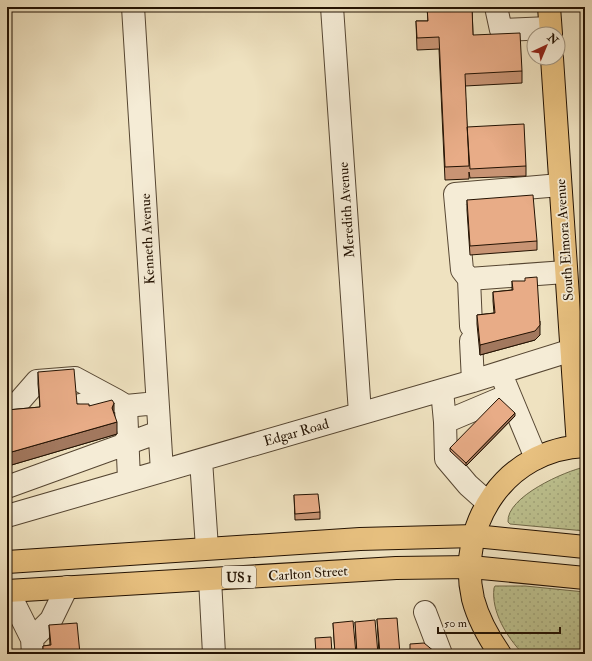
<svg xmlns="http://www.w3.org/2000/svg" width="592" height="661" font-family="'IM FELL Double Pica',serif">
  <style>
    .grass { fill: url(#grass-dots); stroke: #706a49 }
    .lines { fill: none; stroke-linecap: round; stroke-linejoin: round }
    .minor-casing { stroke: #564632; stroke-width: 24 }
    .major-casing { stroke: #231202; stroke-width: 24 }
    .highway-casing { stroke: #231202; stroke-width: 24 }
    .minor { stroke: #f5ecd6; stroke-width: 22 }
    .major { stroke: #e8c180; stroke-width: 22 }
    .highway { stroke: #e8c180; stroke-width: 22 }
    .wall { fill: #c89474; stroke: #231202 }
    .shaded-wall { fill: #a2785e; stroke: #231202 }
    .building { fill: #e8ac87; stroke: #231202 }
    .labels { text-anchor: middle; stroke-width: 3.5; stroke-linejoin: round; paint-order: stroke }
    .shield { fill: #f5ecd6; stroke: #625342; stroke-width: 1 }
    .shield-label { font-size: 13px; font-weight: bold; fill: #231202 }
    .street-label { font-size: 14px; fill: #231202; stroke: #f5ecd6 }
  </style>
  <defs>
    <pattern id="grass-dots" width="8" height="8" patternUnits="userSpaceOnUse"><rect width="8" height="8" fill="#bdc290"/><path d="M2 2h.1M6 6h.1" fill="none" stroke="#a2a67b" stroke-width="1.8" stroke-linecap="round"/></pattern>
  </defs>
  <rect width="100%" height="100%" fill="#efe2c0"/>
  <filter id="stains"><feTurbulence type="fractalNoise" baseFrequency=".005" numOctaves="4"/><feColorMatrix values="0 0 0 0 .2 0 0 0 0 .09 0 0 0 0 .02 0 0 0 .5 -.17"/></filter>
  <radialGradient id="worn" r=".72"><stop offset=".6" stop-color="#630" stop-opacity="0"/><stop offset="1" stop-color="#630" stop-opacity=".3"/></radialGradient>
  <path class="grass" d="M585 467V531L510 524 508 522C506 497 565 471 585 467Z
    M495 586H525L585 592V654H523C507 637 491 612 494 588Z"/>
  <g class="lines">
    <defs>
      <path id="minor" d="M133 7 162 471
        M332 7 360 413
        M496 7 501 30 550 28
        M469 279 462 270 455 194 560 185
        M471 326 469 279 565 272
        M471 341 473 381
        M504 381 536 458
        M442 390 445 422 509 395
        M76 406 103 400H116L126 406 157 403
        M126 406 129 480
        M10 412 37 381 75 378 116 400
        M445 422 446 459 468 485 487 502
        M201 460 207 548
        M7 487 159 432
        M7 516 473 381 585 346
        M210 579 214 654
        M8 591 32 639 33 654
        M425 612 441 654
        M32 639 51 620 67 587"/>
      <path id="major" d="M549 7 551 34
        M552 58 578 446
        M500 654C489 638 478 618 473 599 456 524 506 449 585 446"/>
      <path id="highway" d="M7 562 360 539 475 536 585 547
        M7 591 396 568 471 567 585 578"/>
    </defs>
    <use href="#minor" class="minor-casing"/>
    <use href="#major" class="major-casing"/>
    <use href="#highway" class="highway-casing"/>
    <use href="#minor" class="minor"/>
    <use href="#major" class="major"/>
    <use href="#highway" class="highway"/>
  </g>
  <path class="wall" d="M427 7H472L473 35 522 71V83L465 86 467 128 526 166V176L470 178 469 172V179L445 180 439 49 417 50 416 21H428Z
    M467 200 537 241V250L470 255 467 210Z
    M512 281 540 335 535 340 480 355 477 324V315L494 313 493 301V292L512 290Z
    M38 372 77 404 89 406 114 414 117 434 8 466 7 462V410L40 407 38 384Z
    M515 416 466 466 450 451V448Z
    M294 495 320 512V519L295 520Z
    M377 619 400 654H379Z
    M355 622 378 654H357Z
    M333 623 356 654H335Z
    M49 625 80 654H43V646L50 645Z"/>
  <path class="shaded-wall" d="M540 321V335L535 340 480 355V345Z
    M114 403V415L112 408Z
    M515 413V416L466 466V463Z
    M117 422V434L8 466V453Z"/>
  <path class="building" d="M427 7H472L473 35 520 33 522 71 465 74 469 166 445 167 439 37 417 38 416 21H428Z
    M524 124 526 166 470 169 467 127Z
    M533 195 537 241 470 246 467 200Z
    M537 277 540 325 535 331 480 345 477 315 495 313 493 292 513 290 512 281H525V278Z
    M74 369 77 404H89V406L112 400 114 403 112 408 117 422 8 453 7 449V410L40 407 38 372Z
    M499 398 515 413 466 463 450 448Z
    M318 494 320 512 295 514 294 495Z
    M397 618 400 654H380L377 619Z
    M375 620 378 654H357L355 622Z
    M353 621 356 654H335L333 623Z
    M77 623 80 654H43V646L51 645 49 625Z
    M331 637 332 654H316L315 638Z
    M424 643 435 652V654H410V644Z"/>
  <g class="labels">
    <rect class="shield" x="222" y="566" width="34" height="22" rx="3"/>
    <g class="shield-label">
      <text x="239" y="582">US 1</text>
    </g>
    <g class="street-label">
      <text transform="translate(346 210) rotate(-94)" y="5">Meredith Avenue</text>
      <text transform="translate(147 239) rotate(-93)" y="5">Kenneth Avenue</text>
      <text transform="translate(564 240) rotate(-94)" y="5">South Elmora Avenue</text>
      <text transform="translate(296 432) rotate(-16)" y="5">Edgar Road</text>
      <text transform="translate(308 573) rotate(-4)" y="5">Carlton Street</text>
    </g>
  </g>
  <rect width="592" height="661" fill="none" stroke="#efe2c0" stroke-width="24"/>
  <rect x="8" y="8" width="576" height="645" fill="none" stroke="#231202" stroke-width="2"/>
  <rect x="12" y="12" width="568" height="637" fill="none" stroke="#231202"/>
  <g transform="translate(546 46) rotate(44)"><circle r="19" fill="#f5ecd6" stroke="#a19581"/>
  <path d="M0-3L7 15L0 10L-7 15Z" fill="#8f2418"/>
  <text y="-6" font-size="11" font-weight="bold" text-anchor="middle" fill="#231202">N</text>
  </g>
  <path d="M438 627v6h122v-6" fill="none" stroke="#231202" stroke-width="2"/>
  <text x="444" y="627" font-size="12" fill="#231202" stroke="#f5ecd6" stroke-width="3" paint-order="stroke">50 m</text>
  <rect width="100%" height="100%" filter="url(#stains)"/>
  <rect width="100%" height="100%" fill="url(#worn)"/>
</svg>
